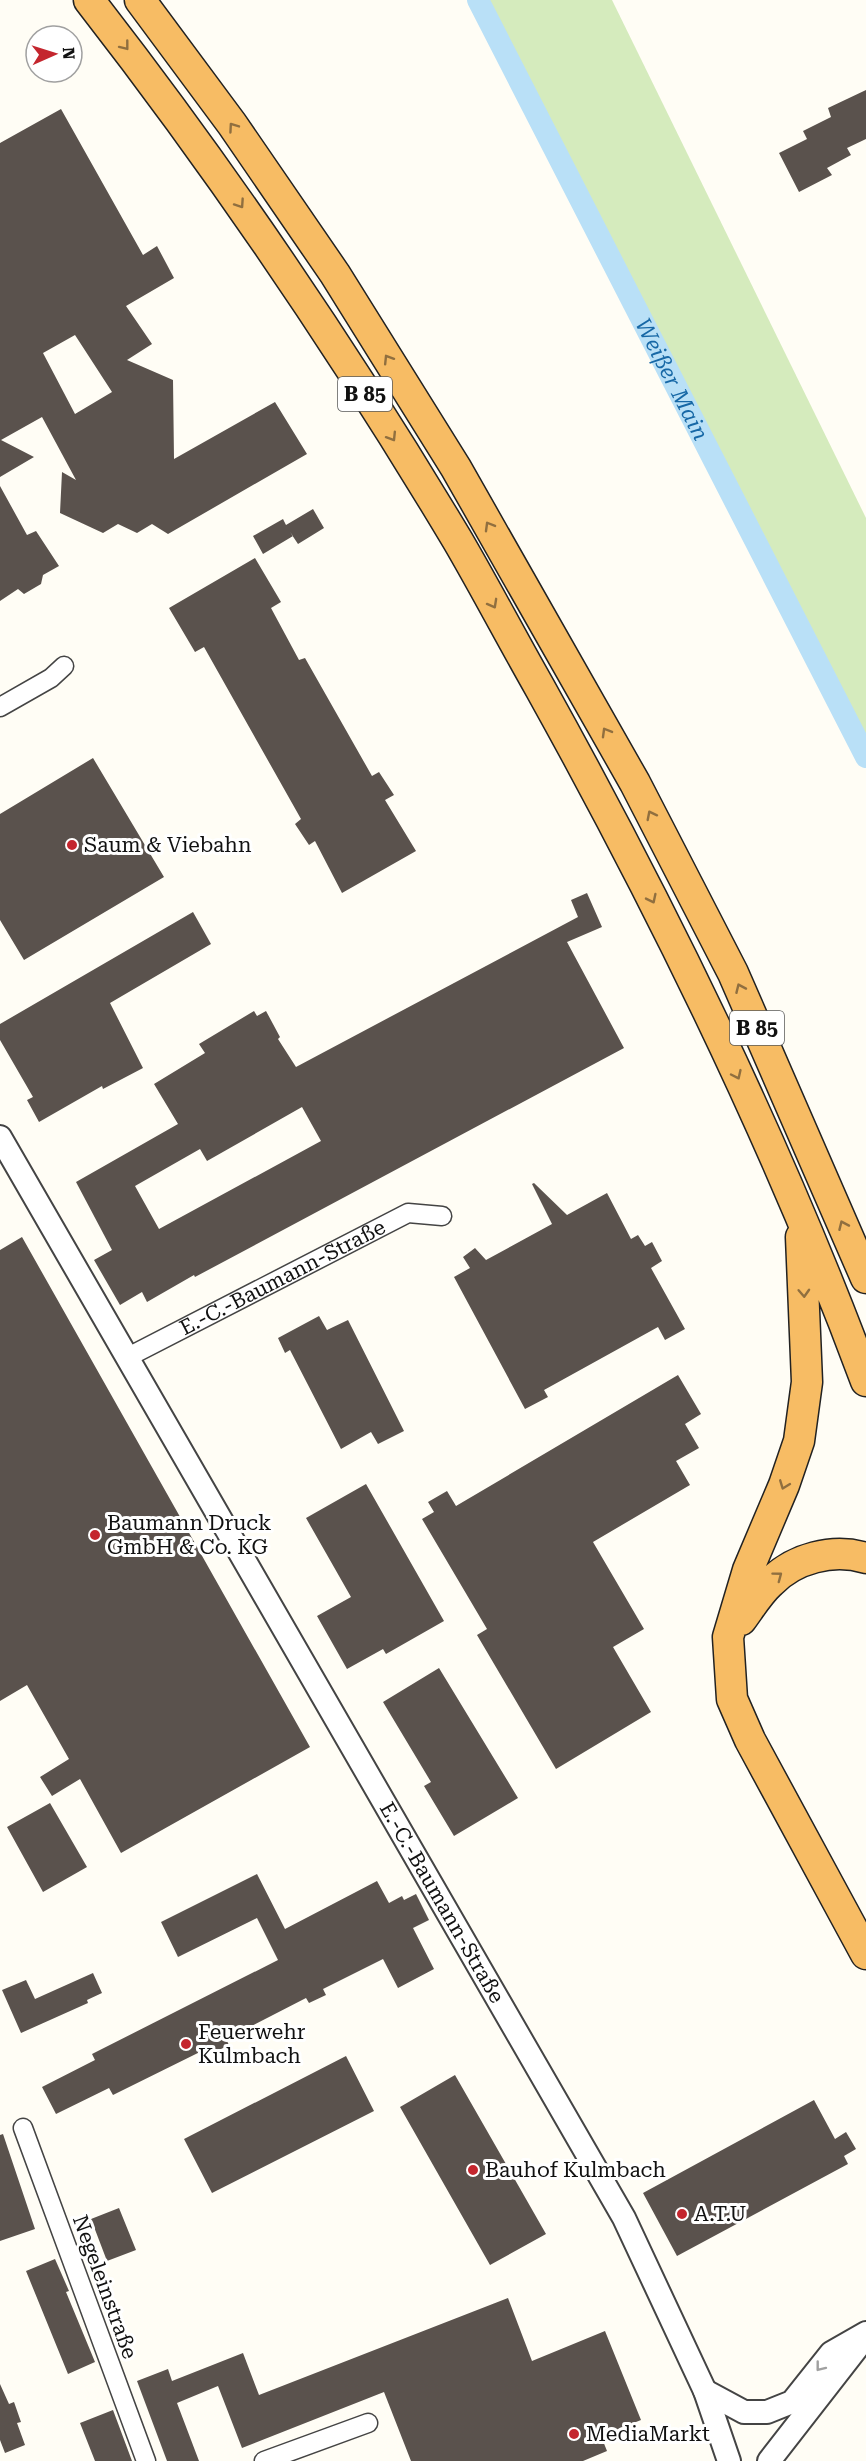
<svg xmlns="http://www.w3.org/2000/svg" width="866" height="2461" font-family="'Roboto Serif',serif">
  <style>
    .green { fill: #d5ebbd }
    .lines { fill: none; stroke-linecap: round; stroke-linejoin: round }
    .canal { stroke: #b9e0f7; stroke-width: 22 }
    .building { fill: #5a524d; fill-rule: evenodd }
    .minor-casing { stroke: #444; stroke-width: 21 }
    .tertiary-casing { stroke: #444; stroke-width: 26 }
    .trunk-casing { stroke: #222; stroke-width: 33 }
    .minor { stroke: #fff; stroke-width: 18 }
    .tertiary { stroke: #fff; stroke-width: 22 }
    .trunk { stroke: #f7bc64; stroke-width: 30 }
    .oneway { stroke: #906f3f }
    .oneway2 { stroke: #a0a0a0 }
    .poi-dot { fill: #c4262e; stroke: #fff; stroke-width: 2 }
    .labels { text-anchor: middle; stroke-width: 6; stroke-linejoin: round; paint-order: stroke }
    .shield { fill: #fff; stroke: #585858; stroke-width: 1.5 }
    .shield-label { font-size: 20px; font-weight: bold; fill: #111 }
    .poi-label { font-size: 21px; fill: #111; stroke: #fff; text-anchor: start }
    .street-label { font-size: 21px; fill: #111; stroke: #fff }
    .water-label { font-size: 22px; font-style: italic; fill: #1768a6; stroke: #fff }
  </style>
  <rect width="100%" height="100%" fill="#fffdf5"/>
  <path class="green" d="M480 0H612L866 518V752Z"/>
  <g class="lines">
    <path class="canal" id="s1" d="M478 0 866 757"/>
  </g>
  <path class="building" d="M866 90V139L847 148 851 155 827 168 832 175 799 192 779 153 807 139 803 131 831 117 828 108Z
    M61 109 143 255 157 246 174 278 126 306 152 344 127 360 173 380 174 459 275 402 307 454 168 534 152 524 137 533 118 524 103 533 60 513 62 472 76 480 42 417 1 440 34 457 0 477V143ZM75 335 112 392 75 414 43 353Z
    M0 486 27 535 36 531 59 566 43 575 41 584 24 594 18 589 0 601Z
    M313 509 324 528 298 544 290 532 293 536 263 554 253 536 283 519 286 525Z
    M255 558 281 602 271 608 299 660 305 658 372 776 379 772 394 795 385 800 416 851 342 893 315 841 309 845 295 824 301 819 204 647 195 652 169 608Z
    M93 758 164 877 24 960 0 920V814Z
    M587 893 602 927 567 942 624 1048 195 1277 194 1275 147 1302 142 1292 120 1305 94 1260 112 1250 76 1182 178 1124 154 1084 205 1053 199 1044 254 1011 257 1016 266 1011 280 1037 278 1039 296 1067 578 917 571 900ZM302 1107 321 1141 159 1229 135 1186 200 1149 207 1161Z
    M193 912 211 944 110 1003 143 1068 103 1089 102 1086 39 1122 27 1100 33 1097 0 1040V1024Z
    M534 1183 567 1215 607 1193 631 1239 638 1235 645 1246 652 1242 662 1261 651 1268 685 1329 665 1340 658 1327 544 1390 548 1397 525 1409 454 1277 470 1268 463 1257 475 1248 486 1260 552 1224 532 1184Z
    M22 1237 310 1747 121 1853 80 1779 52 1796 40 1777 69 1759 27 1685 0 1701V1250Z
    M319 1316 327 1330 348 1320 404 1431 378 1444 371 1432 341 1449 290 1350 285 1353 278 1338Z
    M678 1375 701 1414 685 1424 699 1448 676 1461 690 1485 593 1542 644 1629 613 1647 651 1712 556 1769 477 1635 487 1629 422 1519 434 1512 428 1502 447 1491 456 1506Z
    M366 1484 444 1621 386 1654 383 1649 347 1669 317 1616 351 1597 306 1518Z
    M439 1668 518 1798 454 1836 424 1786 431 1782 383 1702Z
    M50 1803 87 1867 43 1892 7 1827Z
    M257 1874 285 1929 377 1881 389 1903 402 1896 404 1900 416 1894 429 1920 413 1928 434 1969 398 1988 383 1959 323 1989 326 1995 309 2003 306 1998 226 2039 229 2045 213 2053 210 2047 113 2095 109 2088 56 2114 42 2087 95 2060 92 2054 278 1960 257 1918 178 1957 161 1922Z
    M93 1973 102 1993 87 2000 88 2003 21 2033 2 1990 26 1980 35 1999Z
    M346 2056 374 2111 212 2193 184 2139Z
    M455 2075 546 2234 490 2265 400 2107Z
    M814 2100 835 2139 846 2132 856 2149 844 2156 848 2164 677 2256 643 2193Z
    M3 2134 35 2229 0 2241V2135Z
    M119 2208 136 2250 107 2261 91 2219Z
    M55 2259 69 2291 66 2292 95 2362 68 2374 26 2271Z
    M508 2298 532 2361 605 2331 641 2420 601 2436 607 2451 583 2461H411L384 2392 242 2448 218 2386 177 2403 199 2461H167L137 2381 168 2369 172 2381 243 2353 259 2395Z
    M0 2384 9 2404 14 2402 21 2422 17 2423 25 2445 5 2453 0 2440Z
    M113 2410 132 2461H95L80 2423Z"/>
  <g class="lines">
    <defs>
      <g id="minor">
        <path d="M0 707 51 678 64 666"/>
        <path id="s2" d="M126 1358 408 1213 442 1216"/>
        <path d="M23 2128 146 2461"/>
        <path d="M264 2461 368 2423"/>
      </g>
      <g id="tertiary">
        <path id="s3" d="M0 1137 624 2218 705 2391 729 2461"/>
        <path d="M705 2391 744 2412H767L792 2402 831 2353 866 2333"/>
        <path d="M769 2461 864 2339"/>
      </g>
      <path id="trunk" d="M89 0C223 172 346 354 458 541 486 589 512 639 540 688 664 911 777 1141 866 1381
        M140 0 232 124 335 274 456 468 635 783 733 973 866 1278
        M801 1237 807 1382 799 1441 784 1485 748 1570 728 1637 732 1699 750 1740 866 1954
        M741 1620C750 1608 759 1593 770 1583 794 1558 833 1548 866 1558"/>
    </defs>
    <use href="#minor" class="minor-casing"/>
    <use href="#tertiary" class="tertiary-casing"/>
    <use href="#trunk" class="trunk-casing"/>
    <use href="#minor" class="minor"/>
    <use href="#tertiary" class="tertiary"/>
    <use href="#trunk" class="trunk"/>
  </g>
  <defs><path id="oneway-chevron" d="M-2-3.5L2.5 0L-2 3.5" fill="none" stroke-width="1.6" stroke-linecap="round" stroke-linejoin="round" transform="scale(1.5)"/></defs>
  <g class="oneway">
    <use href="#oneway-chevron" transform="translate(125 46) rotate(52)"/>
    <use href="#oneway-chevron" transform="translate(233 127) rotate(-125)"/>
    <use href="#oneway-chevron" transform="translate(240 204) rotate(56)"/>
    <use href="#oneway-chevron" transform="translate(388 359) rotate(-122)"/>
    <use href="#oneway-chevron" transform="translate(392 437) rotate(58)"/>
    <use href="#oneway-chevron" transform="translate(489 526) rotate(-120)"/>
    <use href="#oneway-chevron" transform="translate(493 604) rotate(61)"/>
    <use href="#oneway-chevron" transform="translate(606 732) rotate(-120)"/>
    <use href="#oneway-chevron" transform="translate(651 815) rotate(-117)"/>
    <use href="#oneway-chevron" transform="translate(652 899) rotate(64)"/>
    <use href="#oneway-chevron" transform="translate(740 988) rotate(-114)"/>
    <use href="#oneway-chevron" transform="translate(737 1075) rotate(65)"/>
    <use href="#oneway-chevron" transform="translate(843 1225) rotate(-114)"/>
    <use href="#oneway-chevron" transform="translate(804 1293) rotate(87)"/>
    <use href="#oneway-chevron" transform="translate(784 1485) rotate(111)"/>
    <use href="#oneway-chevron" transform="translate(778 1576) rotate(-37)"/>
  </g>
  <use class="oneway2" href="#oneway-chevron" transform="translate(820 2367) rotate(128)"/>
  <g class="poi-dot">
    <circle cx="72" cy="845" r="6"/>
    <circle cx="95" cy="1535" r="6"/>
    <circle cx="186" cy="2044" r="6"/>
    <circle cx="473" cy="2170" r="6"/>
    <circle cx="682" cy="2214" r="6"/>
    <circle cx="574" cy="2434" r="6"/>
  </g>
  <g class="labels">
    <g class="shield">
      <rect x="338" y="377" width="54" height="34" rx="4.5"/>
      <rect x="730" y="1011" width="54" height="34" rx="4.5"/>
    </g>
    <g class="shield-label">
      <text x="365" y="401">B 85</text>
      <text x="757" y="1035">B 85</text>
    </g>
    <g class="poi-label">
      <text x="84" y="852">Saum &amp; Viebahn</text>
      <text x="107" y="1530">Baumann Druck<tspan x="107" dy="24">GmbH &amp; Co. KG</tspan></text>
      <text x="198" y="2039">Feuerwehr<tspan x="198" dy="24">Kulmbach</tspan></text>
      <text x="485" y="2177">Bauhof Kulmbach</text>
      <text x="694" y="2221">A.T.U</text>
      <text x="586" y="2441">MediaMarkt</text>
    </g>
    <g class="street-label">
      <text dy="7" stroke="none"><textPath href="#s2" startOffset="176">E.-C.-Baumann-Straße</textPath></text>
      <text dy="7" stroke="none"><textPath href="#s3" startOffset="884">E.-C.-Baumann-Straße</textPath></text>
      <text transform="translate(105 2287) rotate(70)" y="7">Negeleinstraße</text>
    </g>
    <g class="water-label">
      <text dy="8" stroke="none"><textPath href="#s1" startOffset="426">Weißer Main</textPath></text>
    </g>
  </g>
  <g transform="translate(54 54) rotate(87)"><circle r="28" fill="#ffffff" stroke="#a0a0a0" stroke-width="1.5"/>
  <path d="M0-4.5L10 22L0 15L-10 22Z" fill="#c4262e"/>
  <text y="-9" font-size="16" font-weight="bold" text-anchor="middle" fill="#111111">N</text>
  </g>
</svg>
